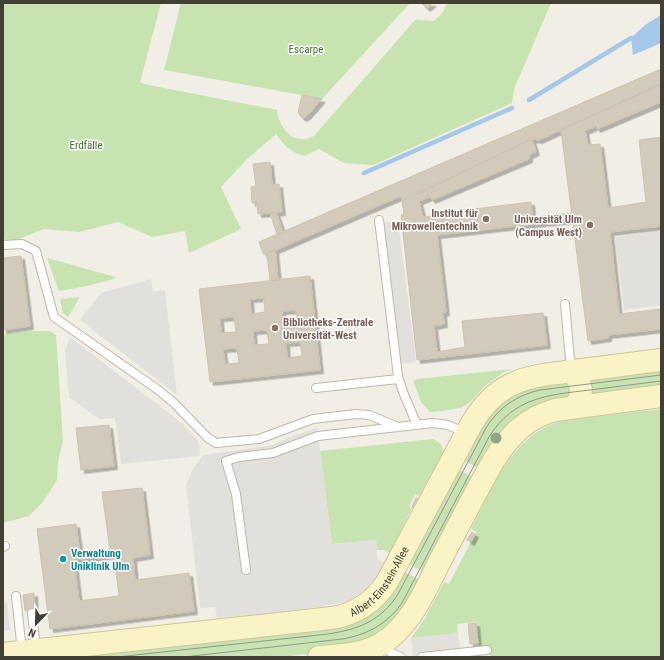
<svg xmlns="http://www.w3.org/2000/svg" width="664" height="660" font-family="'Roboto Condensed',sans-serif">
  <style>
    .green { fill: #c7e3b0 }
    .parking { fill: #e2e0dd }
    .water { fill: #a4c7ea }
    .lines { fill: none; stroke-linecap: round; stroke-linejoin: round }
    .stream { stroke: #a4c7ea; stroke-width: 4.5 }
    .building { fill: #d2cbbb; stroke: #ccc3af; fill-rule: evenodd; filter: url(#shadow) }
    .lane-casing { stroke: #bcb7a8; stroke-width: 10 }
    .secondary-casing { stroke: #cec597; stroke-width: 24 }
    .lane { stroke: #fff; stroke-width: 8 }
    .secondary { stroke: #faf3c5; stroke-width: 22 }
    .tram { stroke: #949494; stroke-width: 1 }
    .tree { fill: #90a980 }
    .education-dot { fill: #8d6e63; stroke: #fff; stroke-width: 1.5 }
    .culture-dot { fill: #0f9aa8; stroke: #fff; stroke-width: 1.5 }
    .labels { text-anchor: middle; stroke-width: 3; stroke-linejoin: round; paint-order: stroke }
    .park-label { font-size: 11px; fill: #40702d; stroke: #fff }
    .education-label { font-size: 11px; font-weight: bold; fill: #785e54; stroke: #fff; text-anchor: end }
    .culture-label { font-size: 11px; font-weight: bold; fill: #0d838f; stroke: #fff; text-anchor: start }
    .street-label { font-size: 11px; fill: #433f35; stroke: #fff }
  </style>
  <defs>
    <filter id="shadow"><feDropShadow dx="3.5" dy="3.5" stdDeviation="0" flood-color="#0004"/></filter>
  </defs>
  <rect width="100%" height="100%" fill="#f1eee5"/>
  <path class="green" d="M3 3H161L140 82 144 84 277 110C278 123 289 142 305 139 307 139 311 137 314 136L415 20C422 19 427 21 434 21L443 12 447 3H551L514 89 512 103 373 165 344 163 319 149 304 156C289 151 285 146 276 134L247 159 221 187 241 229 189 253 185 231 152 237 118 222 79 232 44 229 14 241 3 239Z
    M181 3H410L322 99 307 96 164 70Z
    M47 258 112 276 117 278 87 286 59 291Z
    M80 297 68 317 63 313 60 299Z
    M32 331H50L56 335 63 441 58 461 57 480 43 502 29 516 3 523V334Z
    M661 365V391L592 399 586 377Z
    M513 369 504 372 486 385 470 402 461 408 435 412H430L421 402 414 383V381L417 379Z
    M568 379 571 395C560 402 546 401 534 406 507 417 496 446 482 470L459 458 502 395Z
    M661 409V657H490L489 645 479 646 476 622 457 624 458 633 411 638 424 620 444 582 449 584 476 532 471 529C489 494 506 450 542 429 558 419 579 419 598 416 619 414 640 411 661 409Z
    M433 439C439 442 444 445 443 453L419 496 415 494 409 506 412 508 390 553 383 550H377L376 540 332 544 320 451Z
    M460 470 472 477 422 571 410 565Z
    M400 570 424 582 395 627 347 650 279 657H34L326 623Z"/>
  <path class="parking" d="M398 221 416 362 396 364 380 223Z
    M661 231V305L624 310 615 237Z
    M151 279 153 292 165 290 177 395 80 320 101 293Z
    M70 337 183 424 199 442 200 456 121 464 115 418 99 419 69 397 65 350Z
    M317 428 332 544 376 540 377 559 385 563 369 587 348 601 314 608 217 618 215 607 200 608 186 485 193 469 203 455 273 445 289 437Z
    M7 602 10 630 3 631V603Z
    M458 633 461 653 413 657 411 638Z"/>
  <path class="water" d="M661 15V43L633 55 631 38 645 25Z"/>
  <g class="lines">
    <path class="stream" d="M529 100 631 38
      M364 173 512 108"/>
  </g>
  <path class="building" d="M421 3H433L427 8Z
    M661 69V84L561 130 539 140 532 139 402 201 401 196 264 255 261 248 259 242Z
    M661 84V102L597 129 596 126 585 131 588 145 600 144 608 208 646 202 639 140 661 137V226L610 232 619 314 661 309V329L608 335V338L588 341 561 130Z
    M302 95 322 99 307 116 303 118 300 116 298 112Z
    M532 139 536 152 529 155V159L432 200 430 197 419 201 423 217 433 216 434 214 531 202 533 224 437 235 446 312 443 313 444 324 434 326 437 352 465 347 462 321 543 313 547 345 417 360 401 215 404 214 402 201Z
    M270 162 272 185 279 184 282 212 258 214 257 202 252 203 251 187 256 186 253 164Z
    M276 212 283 232 277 234 270 213Z
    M571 213 572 220 533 224V217Z
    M275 249 278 280 270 281 267 254Z
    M21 256 30 326 3 330V258Z
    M310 276 320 370 210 382 199 289ZM264 298 265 312 251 314 250 299ZM296 310 298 325 284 326 282 311ZM234 317 236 332 221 333 220 318ZM267 330 269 344 254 345 253 331ZM300 342 302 356 287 358 286 343ZM237 348 239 363 225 364 223 349Z
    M109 425 114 466 81 470 76 428Z
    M142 488 150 555 133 558 135 580 189 573 194 611 50 629 37 529 76 524 80 554 110 550 102 492ZM114 555 119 596 79 601 74 560Z
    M416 498 419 500 415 508 412 507Z
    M472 532 475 534 471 542 467 540Z
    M34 593 35 610 25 611 23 595Z
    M476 623 478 643 470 644 468 624Z"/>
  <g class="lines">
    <defs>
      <path id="lane" d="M379 220 398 376 403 392 417 425
        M3 245 22 244 36 251 54 317 157 389 174 403 208 438 216 443 259 439 313 419 356 414 369 415 398 427
        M565 304 571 371
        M316 388 398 379
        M3 547 5 546
        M246 570 236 494 226 461 239 457 273 453 318 436 433 423 448 425 466 433
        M16 596 22 651
        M32 613 36 649
        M382 645 390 652 401 657
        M422 657 487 650"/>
      <g id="secondary">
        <path d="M571 371C582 381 585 396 574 407"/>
        <path id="s1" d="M3 654 332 618C356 614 374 602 387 582L472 423C500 376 533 376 582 370 608 367 635 363 661 360"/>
        <path d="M319 657C340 655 363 655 381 644 413 625 427 585 443 555 460 523 476 491 494 460 510 435 526 418 555 410L661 396"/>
      </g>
    </defs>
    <use href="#lane" class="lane-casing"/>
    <use href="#secondary" class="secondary-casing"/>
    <use href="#lane" class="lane"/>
    <use href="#secondary" class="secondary"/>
    <path class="tram" d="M117 657 328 634C359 629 381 621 398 594L486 428C498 408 517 395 540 390L661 375
      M184 657 342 639C367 635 387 624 402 603L489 437C514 397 548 395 590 390 614 387 637 384 661 381"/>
  </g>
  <circle class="tree" cx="496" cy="438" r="5.5"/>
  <g class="education-dot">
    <circle cx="486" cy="219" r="4"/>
    <circle cx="590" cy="225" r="4"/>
    <circle cx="275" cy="328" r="4"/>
  </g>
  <circle class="culture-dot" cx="63" cy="559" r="4"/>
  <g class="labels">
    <g class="park-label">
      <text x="306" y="53">Escarpe</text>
      <text x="86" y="149">Erdfälle</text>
    </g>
    <g class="education-label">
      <text x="478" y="217">Institut für<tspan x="478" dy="13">Mikrowellentechnik</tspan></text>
      <text x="582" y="223">Universität Ulm<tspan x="582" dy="13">(Campus West)</tspan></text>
      <text x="283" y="326" text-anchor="start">Bibliotheks-Zentrale<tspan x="283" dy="13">Universität-West</tspan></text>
    </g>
    <g class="culture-label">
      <text x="71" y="557">Verwaltung<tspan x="71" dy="13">Uniklinik Ulm</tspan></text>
    </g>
    <g class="street-label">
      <text dy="4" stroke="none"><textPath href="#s1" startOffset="394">Albert-Einstein-Allee</textPath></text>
    </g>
  </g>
  <rect width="664" height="660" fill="none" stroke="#433f35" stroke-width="8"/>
  <g transform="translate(36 624) rotate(203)" stroke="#ffffff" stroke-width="3" paint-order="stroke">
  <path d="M0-3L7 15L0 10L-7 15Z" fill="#433f35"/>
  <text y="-6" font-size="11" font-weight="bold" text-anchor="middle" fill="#433f35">N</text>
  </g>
</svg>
